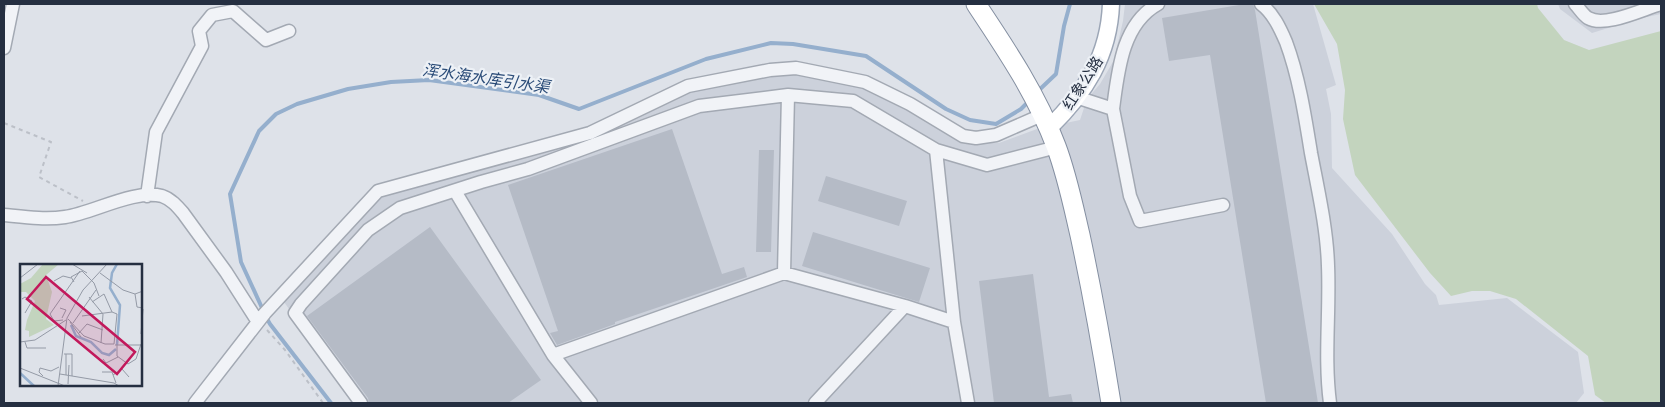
<svg xmlns="http://www.w3.org/2000/svg" width="1665" height="407" font-family="Signika,'Noto Sans SC',sans-serif">
  <style>
    .built { fill: #ccd1db }
    .green { fill: #c3d4be }
    .lines { fill: none; stroke-linecap: round; stroke-linejoin: round }
    .stream { stroke: #95afcd; stroke-width: 4 }
    .building { fill: #b5bbc6 }
    .minor-casing { stroke: #a3a9b3; stroke-width: 15 }
    .major-casing { stroke: #9ca6b6; stroke-width: 19 }
    .highway-casing { stroke: #848fa1; stroke-width: 21 }
    .path { stroke: #bcc0c8; stroke-width: 2; stroke-dasharray: 4 4; stroke-linecap: butt }
    .minor { stroke: #f1f3f7; stroke-width: 12 }
    .major { stroke: #fff; stroke-width: 16 }
    .highway { stroke: #fff; stroke-width: 19 }
    .labels { text-anchor: middle; stroke-width: 4.5; stroke-linejoin: round; paint-order: stroke }
    .street-label { font-size: 15px; fill: #252f41; stroke: #edf1f6 }
    .water-label { font-size: 16px; font-style: italic; fill: #2c4d79; stroke: #edf1f6 }
    .inset-river { fill: none; stroke: #95afcd; stroke-width: 2.5 }
    .inset-road { fill: none; stroke: #949aa6; stroke-width: 1 }
    .view { fill: #c2185b; fill-opacity: 0.15; stroke: #c2185b; stroke-width: 2.5 }
    .inset-edge { fill: none; stroke: #252f41; stroke-width: 2.5 }
  </style>
  <rect width="100%" height="100%" fill="#dee2e9"/>
  <path class="built" d="M1125 4H1313L1336 85 1326 89 1331 114 1332 168 1392 234 1425 284 1436 295 1439 305 1507 298 1578 352 1584 393 1576 403H357L284 302 378 195 652 110 701 88 794 71 871 89 962 141 971 143H999L1037 129 1080 120 1087 99 1100 84 1114 60 1123 21Z
    M1558 4H1661V14L1637 19 1592 33 1560 9Z"/>
  <path class="green" d="M1314 4H1537L1538 8 1564 40 1589 50 1661 31V403H1606L1595 395 1588 356 1516 299 1490 291H1472L1451 296 1430 273 1355 175 1343 119 1345 90 1337 44Z"/>
  <g class="lines">
    <path class="stream" d="M1037 92 1056 74 1064 26 1070 4
      M263 310 241 262 230 194 259 131 276 114 297 104 348 89 391 82 429 80 539 95 579 109 706 59 771 43 793 44 866 56 946 109 970 120 996 124 1021 109 1029 101
      M266 317 270 324 331 403"/>
  </g>
  <path class="building" d="M1245 4H1253L1255 10 1318 403H1266L1210 55 1169 61 1162 18Z
    M672 129 722 274 744 267 747 277 615 322V324L557 345 550 333 558 331 508 185Z
    M759 150H774L771 252H756Z
    M826 176 907 201 899 226 818 201Z
    M430 227 541 380 508 403H369L368 398 307 316Z
    M813 232 930 268 919 302 802 266Z
    M1033 274 1049 397 1071 394 1073 403H994L979 281Z"/>
  <g class="lines">
    <defs>
      <path id="minor" d="M1261 4C1273 13 1280 28 1286 42 1299 77 1305 116 1311 153 1318 190 1327 229 1328 266 1330 312 1324 358 1330 403
        M1575 4C1579 8 1583 15 1588 18 1605 28 1643 9 1661 4
        M4 48 13 4
        M1076 97 1113 109C1118 71 1122 24 1158 4
        M1113 109 1130 196 1140 221 1223 205
        M936 150 954 322 968 403
        M455 191 553 355 591 403
        M147 196 156 132 202 46 199 31 212 15 233 11 266 40 289 31
        M4 215C24 217 45 220 65 217 93 213 134 189 162 196 171 199 177 206 183 213L226 272 258 322
        M784 273 905 306 954 322
        M553 355 784 273 788 95
        M195 403 265 313 378 191 590 133 688 86 770 70 796 68 865 82 910 104 963 136 976 138 996 135 1042 115
        M361 403 295 313 301 304 368 230 400 208 481 182 528 169 699 106 788 95 853 101 936 150 987 165 1057 147
        M815 403 905 306"/>
      <path id="major" d="M1049 128C1085 93 1109 56 1111 4"/>
      <path id="highway" d="M976 4C1006 49 1037 95 1056 146 1067 175 1073 205 1080 235 1092 291 1102 347 1111 403"/>
    </defs>
    <use href="#minor" class="minor-casing"/>
    <use href="#major" class="major-casing"/>
    <use href="#highway" class="highway-casing"/>
    <path class="path" d="M4 123 51 142 39 177 83 201
      M267 330 285 350 323 403"/>
    <use href="#minor" class="minor"/>
    <use href="#major" class="major"/>
    <use href="#highway" class="highway"/>
  </g>
  <g class="labels">
    <g class="street-label">
      <text transform="translate(1083 83) rotate(-57)" y="5">红象公路</text>
    </g>
    <g class="water-label">
      <text transform="translate(486 78) rotate(8)" y="6">浑水海水库引水渠</text>
    </g>
  </g>
  <g transform="translate(20 264)">
    <rect width="122" height="122" fill="#dee2e9"/>
    <path d="M39 0 26 11 32 28 26 55 34 61 9 73V67L5 66 7 56 15 37 6 28H0V20L11 14 23 0Z" fill="#c3d4be"/>
    <path class="inset-river" d="M51 61 56 72 71 78 82 89 89 91 96 85M97 81 100 41 90 24 92 9 97 0M0 109 14 122"/>
    <path class="inset-road" d="M52 0 67 9M80 9 103 26 115 30 123 27M0 14 18 0M34 17 43 12 51 14M54 18 51 13 62 7 74 19 79 32M115 30 117 43 123 44M69 33 83 50 81 79M2 35 5 33 12 37 5 49M40 44 46 46 42 54M62 52 92 48 84 30 72 38M48 55 64 72 85 80H94L97 50 92 48M43 56 34 57 30 50 60 7M50 58 61 73M53 59 76 26M59 69 67 60 83 66M121 70 123 45M0 78 15 76 46 56M5 78 7 84H26M95 81H123M97 81V92L108 100 116 95 121 80M44 90H52V112M83 95 86 99 98 93M0 104 45 122M82 108H92L96 119M40 110 94 119 99 122M46 111V90M93 111 102 105 109 113M23 112 19 108 20 104 31 107 39 103M48 120 49 101M38 122 47 54 63 26 87 0"/>
    <path class="view" d="M26 13 115 88 97 110 7 35Z"/>
    <rect width="122" height="122" class="inset-edge"/>
  </g>
  <rect width="1665" height="407" fill="none" stroke="#252f41" stroke-width="10"/>
</svg>
